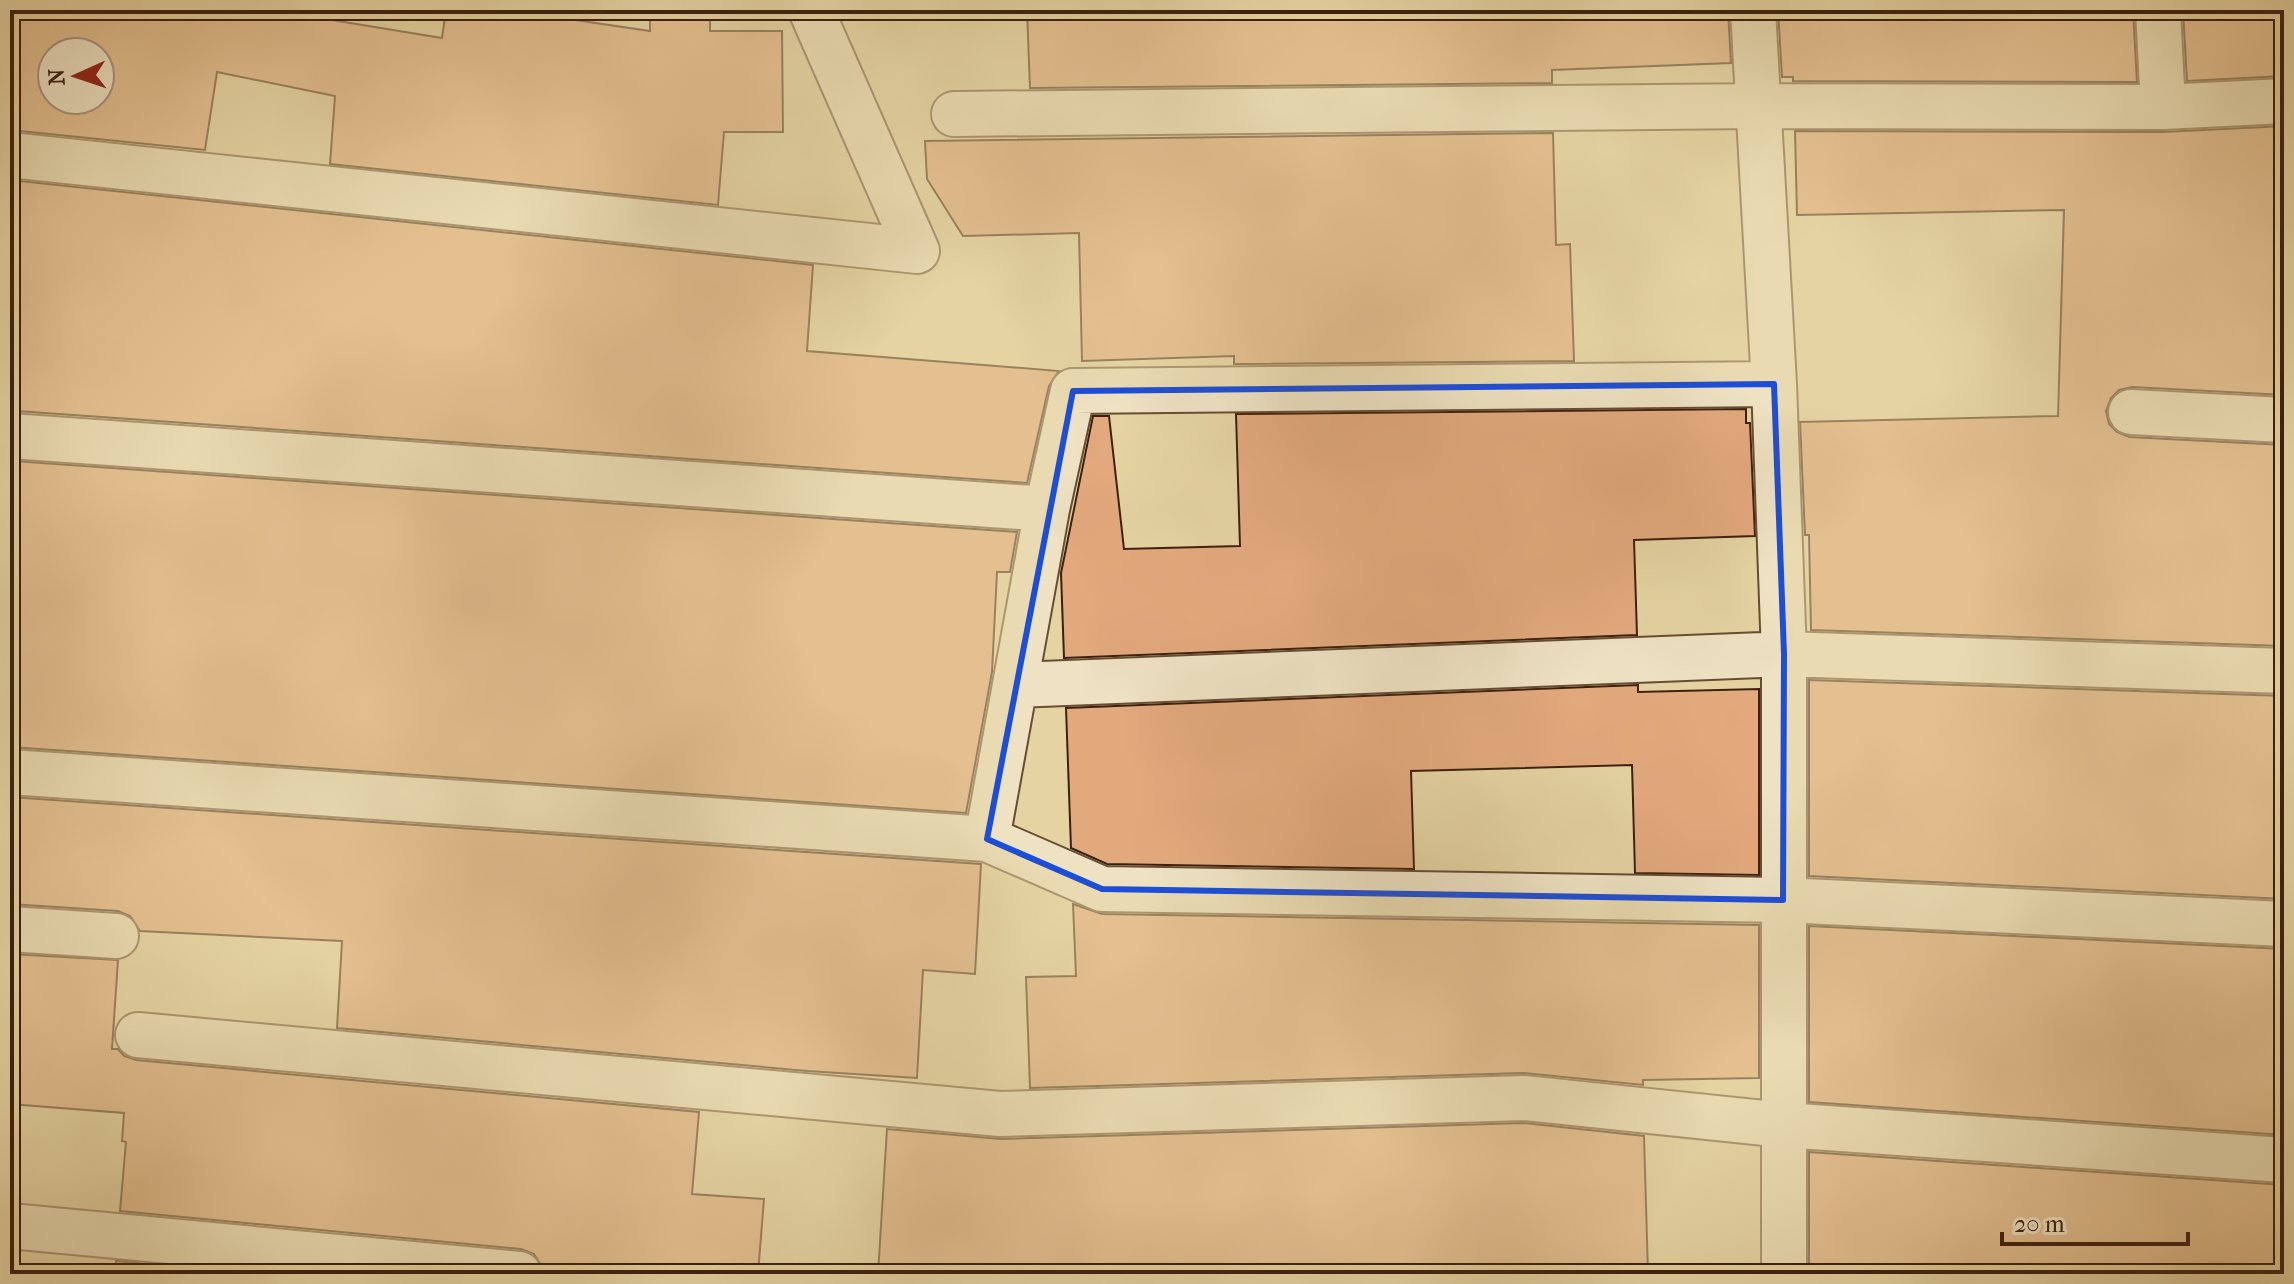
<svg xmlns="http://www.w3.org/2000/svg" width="2294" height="1284" font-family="'IM FELL French Canon',serif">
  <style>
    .building { fill: #e2a97d; stroke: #3d200f; stroke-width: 2; fill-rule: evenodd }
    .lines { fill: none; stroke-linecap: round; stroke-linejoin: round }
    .minor-casing { stroke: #674d34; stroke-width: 48 }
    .minor { stroke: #eee2c3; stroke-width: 44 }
    .marked { fill: none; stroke: #1d4ed8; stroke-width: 6; stroke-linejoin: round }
  </style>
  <rect width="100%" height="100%" fill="#e5d3a2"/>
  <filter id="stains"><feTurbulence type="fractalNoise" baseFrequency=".0025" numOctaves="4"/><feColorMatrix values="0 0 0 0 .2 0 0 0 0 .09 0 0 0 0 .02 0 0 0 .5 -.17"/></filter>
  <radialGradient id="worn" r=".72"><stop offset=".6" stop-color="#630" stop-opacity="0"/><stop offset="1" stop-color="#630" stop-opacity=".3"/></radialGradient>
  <path class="building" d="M10 10H271L442 38 446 10H508L650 31V20L710 19V31H782L783 132H724L718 205 330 164 335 96 217 72 205 150 10 130ZM52 52H100V100H52Z
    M1027 10H1728L1731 63 1552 70V83L1030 88Z
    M1778 10H2133L2137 82 1793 81V77H1782Z
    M2183 10H2284V76L2187 81Z
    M2284 126V395L2132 387 2119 390 2111 398 2106 411 2109 424 2117 432 2129 437 2284 445V646L1811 630 1809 535H1805L1800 422 2058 416 2064 210 1797 215 1795 131 2163 132Z
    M1553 133 1556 245 1570 244 1574 361 1234 364V356L1082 361 1079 233 963 236 927 179 925 141Z
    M10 180 813 265 807 351 1059 371 1049 386 1027 483 17 411 18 398 10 397Z
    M1746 409V423H1750L1755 536 1634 540 1637 635 1064 658 1061 573 1093 416H1109L1124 549 1240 546 1236 414Z
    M14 461 1017 532 1010 572H997L992 672 966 813 10 747V530Z
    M1809 680 2284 696V899L1809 876Z
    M1638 685V692L1759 689V875L1635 873 1632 765 1411 771 1414 869 1107 864 1071 848 1066 708Z
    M10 797 981 864 975 974 923 970 917 1078 807 1071 337 1028 342 941 140 931 130 916 118 911 10 904Z
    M1073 904 1102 914 1759 925V1078L1643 1080V1085L1523 1073 1030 1088 1026 977 1076 976Z
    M1809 926 2284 949V1135L1809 1102Z
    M10 954 118 960 112 1049H118L124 1056 136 1060 699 1112 692 1194 764 1199 758 1274H636L542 1267 534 1254 521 1249 120 1211 126 1142 122 1141 124 1113 10 1104Z
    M1523 1123 1644 1136 1648 1274H878L887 1129 1001 1139Z
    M1809 1152 2284 1185V1274H1809Z
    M116 1261 253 1274H115Z"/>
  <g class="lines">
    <defs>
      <path id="minor" d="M1753 10 1774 384 1784 654V1274
        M2158 10 2163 107
        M954 114 1760 106 2163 107 2284 101
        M10 155 917 251 811 10
        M2131 412 2284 420
        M10 436 1047 509
        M1016 685 1784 654 2284 671
        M10 772 987 839 1102 889 1783 900 2284 924
        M987 839 1047 509 1073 391 1774 384
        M10 929 116 936
        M138 1035 1000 1114 1524 1098 1784 1125 2284 1160
        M10 1226 519 1274"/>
    </defs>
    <use href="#minor" class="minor-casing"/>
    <use href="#minor" class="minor"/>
  </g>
  <path d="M0 0H2294V1284H0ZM1774 384 1784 654 1783 900 1102 889 987 839 1073 391Z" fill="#e5d3a2" fill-opacity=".55" fill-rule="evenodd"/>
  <path class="marked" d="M1774 384 1784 654 1783 900 1102 889 987 839 1073 391Z"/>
  <rect width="2294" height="1284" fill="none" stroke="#e5d3a2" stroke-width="40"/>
  <rect x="12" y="12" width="2270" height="1260" fill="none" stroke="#3d200f" stroke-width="4"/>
  <rect x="20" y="20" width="2254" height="1244" fill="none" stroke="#3d200f" stroke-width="2"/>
  <g transform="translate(76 76) rotate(267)"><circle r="38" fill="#eee2c3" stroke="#a7947b" stroke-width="2"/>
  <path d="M0-6L14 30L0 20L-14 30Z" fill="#8f2418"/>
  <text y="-12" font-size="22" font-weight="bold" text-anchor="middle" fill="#3d200f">N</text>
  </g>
  <path d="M2002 1232v12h186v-12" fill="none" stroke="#3d200f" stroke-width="4"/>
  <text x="2014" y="1232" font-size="24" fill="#3d200f" stroke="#eee2c3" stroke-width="6" paint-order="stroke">20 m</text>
  <rect width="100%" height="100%" filter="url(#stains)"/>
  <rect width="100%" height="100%" fill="url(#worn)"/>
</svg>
